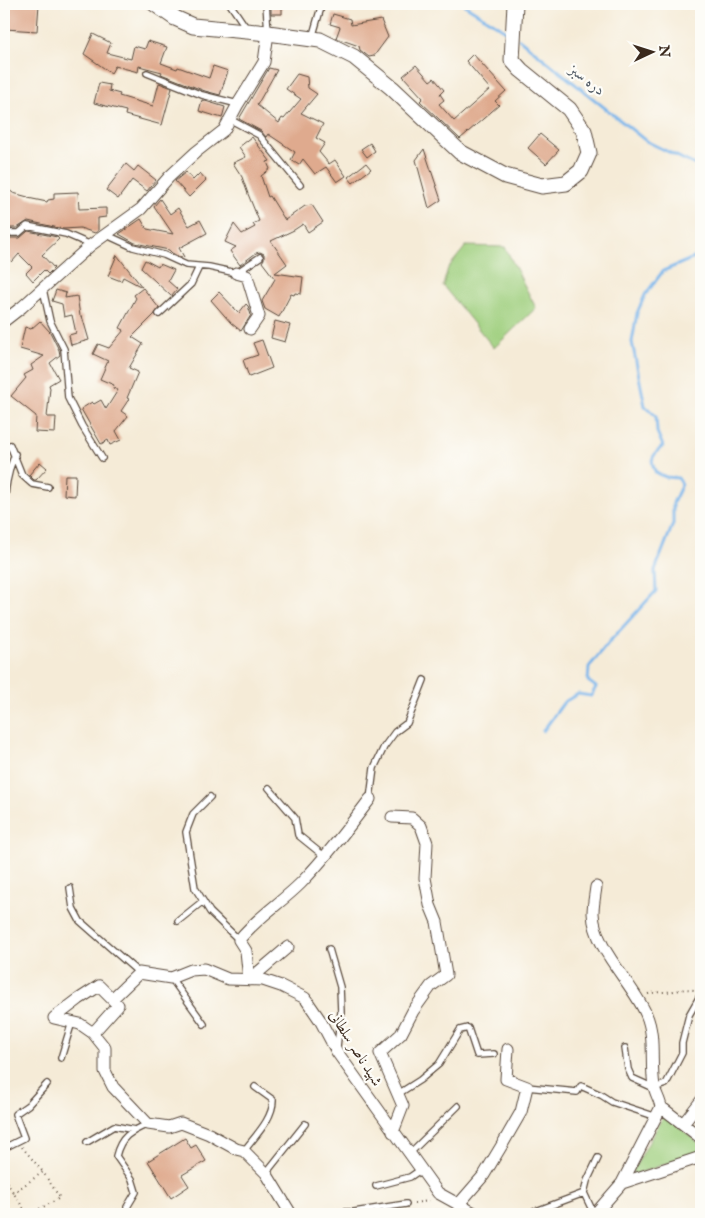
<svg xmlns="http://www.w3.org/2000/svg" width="705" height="1218" font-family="'IM FELL English',Amiri,serif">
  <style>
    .green { fill: #9fcf7e; stroke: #6d7c4e }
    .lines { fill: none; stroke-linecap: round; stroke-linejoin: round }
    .stream { stroke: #78b4ea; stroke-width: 3 }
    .building { fill: #dfaa8e }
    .service-casing { stroke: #57473a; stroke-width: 8 }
    .minor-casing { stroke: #57473a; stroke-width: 13 }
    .tertiary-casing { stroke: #57473a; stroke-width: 17 }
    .path { stroke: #57473a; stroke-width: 2; stroke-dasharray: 1 4; stroke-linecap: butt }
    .service { stroke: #fff; stroke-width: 5.5 }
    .minor { stroke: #fff; stroke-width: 11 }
    .tertiary { stroke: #fff; stroke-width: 15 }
    .labels { text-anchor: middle; stroke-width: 4.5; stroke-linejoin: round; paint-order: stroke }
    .street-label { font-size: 15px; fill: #3b2a1e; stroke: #fdfcf7 }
    .water-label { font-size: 16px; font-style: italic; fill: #505a65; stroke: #fdfcf7 }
  </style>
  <rect width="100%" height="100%" fill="#fdfcf7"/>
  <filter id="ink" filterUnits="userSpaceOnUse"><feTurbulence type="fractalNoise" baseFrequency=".02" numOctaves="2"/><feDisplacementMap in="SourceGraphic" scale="10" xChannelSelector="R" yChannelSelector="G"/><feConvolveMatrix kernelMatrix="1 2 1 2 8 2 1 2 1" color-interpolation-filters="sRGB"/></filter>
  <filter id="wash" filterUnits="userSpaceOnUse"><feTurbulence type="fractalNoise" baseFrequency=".0096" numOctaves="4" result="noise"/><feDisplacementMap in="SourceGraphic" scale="20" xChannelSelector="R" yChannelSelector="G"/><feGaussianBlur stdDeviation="1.12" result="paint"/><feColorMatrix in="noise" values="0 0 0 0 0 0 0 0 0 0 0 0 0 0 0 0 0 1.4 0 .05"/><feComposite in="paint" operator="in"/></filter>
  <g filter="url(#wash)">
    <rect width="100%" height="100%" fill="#f5ebd7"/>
    <path class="green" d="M466 246 505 247 536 308 494 348 443 286 448 268Z
      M664 1115 701 1145V1152L630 1176Z"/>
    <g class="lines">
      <path class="stream" d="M463 4 509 33
        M519 39 646 141 701 168
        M543 731 564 702 578 694 591 696 596 687 588 681 589 667 610 641 656 591 655 570 673 524V503L682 484 678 478 666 477 656 473C649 459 652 456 663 446L657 432 656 416 645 406 632 342 637 313 645 295 663 271 701 255"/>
    </g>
    <g id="blocks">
      <path class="building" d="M4 4H39L37 31 5 29 6 16 4 17Z
        M271 4H282V14H271Z
        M333 14 350 19 351 25 381 20 388 37 374 56 369 57 360 50 359 46 336 38 340 27 330 24Z
        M93 34 111 43 107 53 131 59 134 46 145 49 148 41 167 47 161 63 177 69 178 67 209 78 213 66 228 71 220 95 205 91 161 74 162 72 139 66 138 72 115 66 111 73 84 54Z
        M473 54 506 91 495 101 499 105 460 139 420 101 423 98 403 76 416 65 430 81 434 78 444 90 440 94 444 100 439 104 454 121 490 89 466 61Z
        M269 68 277 70 257 105 279 123 282 118 284 119 301 99 286 89 297 74 307 77 308 88 317 94 301 113 323 124 316 138 325 143 319 152 329 164 335 160 346 176 337 182 326 167 315 174 303 159 299 165 291 160 295 152 268 134 266 137 261 131 239 119Z
        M99 83 110 85 109 91 120 94 119 96 153 106 159 83 172 88 162 125 125 115 126 111 94 103Z
        M202 100 225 107 222 118 199 111Z
        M540 134 559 150 546 164 528 148Z
        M252 137 270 161 267 162 270 169 261 176 268 197 270 196 285 220 305 206 312 205 323 222 308 232 303 224 294 230 271 241 287 264 275 273 303 277 301 294 295 293 294 295 291 294 279 317 265 309 262 301 275 279 262 262 264 259V254L260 252 256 253 240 265 230 251 236 247 225 242 234 224 242 234 255 227 253 224 259 221 248 194 242 177 233 163 246 157 239 147Z
        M370 143 375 151 367 157 361 149Z
        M424 149 441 200 429 208 416 160Z
        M366 163 371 169 353 183 348 177Z
        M126 164 134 171 138 166 156 180 147 191 132 180 118 199 106 190Z
        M186 172 193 180 200 173 206 180 189 197 175 181Z
        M4 186 13 193 28 197V198L47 202 48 200 54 199V193L78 192 79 209 106 208V217L98 218V231L95 233 80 228 63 229 28 221 17 228H4V207L6 203 4 201Z
        M160 199 170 214 178 208 189 226 200 220 207 233 179 248 184 257 181 258 172 253 169 250 135 243 119 234 141 219 147 229 173 234 154 206Z
        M28 231 57 237 59 239 42 255 54 268 48 274 44 270 33 281 26 273 32 267 19 254 12 262 4 254V243L8 238H20Z
        M117 255 142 287 123 277 121 281 108 276Z
        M145 260 158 267 160 264 174 270 168 281 177 289 171 296 141 268Z
        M143 288 159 308 154 315 132 337 143 344 129 368 138 372 127 398 129 399 121 411 128 416 116 431 121 440 110 445 108 440 101 444 81 409 92 402 94 404 101 400 106 409 118 390 113 388 114 385 100 379 108 361 93 354 98 344 109 348 124 330 120 328 136 298 134 295Z
        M56 290 66 293 65 298 77 296 80 316H82L89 340 71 345 69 335 76 333 72 315 64 317 62 304 52 301Z
        M219 292 239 313 246 304 248 306 251 315 241 331 231 323 211 300Z
        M40 321 50 332 59 350 60 355 50 363 59 379 49 385 50 388 47 417H56L55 433 35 432 36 416 11 396 26 378 24 375 33 370 31 365 44 356 20 349 25 327 31 329Z
        M275 321 290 325 285 342 271 338Z
        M262 340 272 368 249 377 243 360 258 355 253 343Z
        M40 462 47 468 36 480H34L29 475Z
        M65 475H76L75 496 64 495Z
        M185 1138 191 1148 196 1145 206 1161 182 1175 189 1186 171 1198 148 1161Z"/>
    </g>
  </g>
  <g filter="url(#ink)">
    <use href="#blocks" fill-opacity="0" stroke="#57473a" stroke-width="1"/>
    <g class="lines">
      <defs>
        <path id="service" d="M230 4 247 29
          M266 4 268 32
          M312 38 322 4
          M147 73 202 95 238 104
          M231 120 259 135 300 185
          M4 233H19L27 226 66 234 91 245
          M107 235 133 247 164 255 186 265 209 267 236 273 260 257
          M43 289 50 321 64 349 68 398 82 426 102 458
          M159 314 191 284 199 267
          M4 449 10 445 22 475 32 484 48 487
          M4 510C5 490 7 473 15 454
          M269 788 295 818 298 835 324 856
          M210 797 193 814 186 832 195 888 210 912 239 940
          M370 799 374 768 384 747 395 732 407 723 424 680
          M70 888 73 908 80 921 139 973
          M178 921 203 901
          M329 949 340 987 341 1012 337 1047
          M171 978 204 1024
          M625 1048 628 1069 632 1078 654 1088 666 1084 682 1053V1043L689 1015 701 994
          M61 1058 72 1022
          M527 1087 577 1092 581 1086 601 1095 612 1102 657 1117
          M398 1094 420 1080 439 1064 460 1030 468 1028 477 1055 494 1054
          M87 1142 114 1126 135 1130
          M4 1148 24 1138 15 1114 28 1105 47 1084
          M244 1151C255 1136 273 1119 273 1100L255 1087
          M409 1154 458 1106
          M266 1173 305 1124
          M376 1186 410 1177 420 1170
          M131 1214 127 1207 136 1192 132 1179 116 1156C121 1136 130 1132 148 1124
          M309 1214 338 1212H354L406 1204
          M528 1214 584 1193
          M594 1214 584 1193 587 1181 598 1158"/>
        <path id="minor" d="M236 273 247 276 259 316 250 329
          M4 321 22 307 91 245 141 209 169 177 196 152 224 130 238 104 264 62 268 33
          M392 817 412 818 421 826 427 843 425 878 430 905 437 922 446 975 431 986 413 1011 401 1034 380 1053 403 1106 393 1132
          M288 947 249 980 246 951 239 940C256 918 281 903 301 883 326 857 348 828 370 799
          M93 1033 80 1024 54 1018 79 999 99 986 112 999
          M661 1107 701 1138
          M683 1124 701 1101
          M622 1183 701 1157
          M458 1205 484 1175 502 1145 521 1112 527 1087 506 1079 508 1049
          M291 1214 266 1173 244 1151 236 1149 209 1134 181 1123 169 1127 148 1124 113 1087 105 1071V1048L93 1033 118 1005 112 999 139 973 171 978 191 970 204 969 228 979 263 980 281 986 305 998 320 1020 337 1052 438 1193 476 1214
          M595 1214 622 1183 661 1107C660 1100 655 1093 654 1086 650 1062 656 1037 646 1014 632 982 594 949 593 913 593 905 595 895 596 887"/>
        <path id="tertiary" d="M155 4 175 18 193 26 268 33 320 40 354 57 392 88 460 152 505 176 542 186 566 183 581 171 589 153 584 131 569 109 521 70 512 60 515 4"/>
      </defs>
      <use href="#service" class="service-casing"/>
      <use href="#minor" class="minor-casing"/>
      <use href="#tertiary" class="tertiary-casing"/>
      <path class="path" d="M648 994C657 991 665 993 674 991 684 990 683 988 694 990
        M22 1147 43 1172
        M4 1178 27 1214
        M13 1193 43 1172 60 1198 30 1214
        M414 1203 429 1201"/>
      <use href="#service" class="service"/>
      <use href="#minor" class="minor"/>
      <use href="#tertiary" class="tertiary"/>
    </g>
  </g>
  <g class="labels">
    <g class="street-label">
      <text transform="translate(356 1048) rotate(58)" y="5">شهید ناصر سلطانی</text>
    </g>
    <g class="water-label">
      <text transform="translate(588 79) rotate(38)" y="6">دره سبز</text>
    </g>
  </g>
  <rect width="705" height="1218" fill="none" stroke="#fdfcf7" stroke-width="20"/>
  <g transform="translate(652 52) rotate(86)" stroke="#fdfcf7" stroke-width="4" paint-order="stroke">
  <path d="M0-4L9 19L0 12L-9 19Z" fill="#3b2a1e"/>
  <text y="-8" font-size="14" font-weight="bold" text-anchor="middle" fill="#3b2a1e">N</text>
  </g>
</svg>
